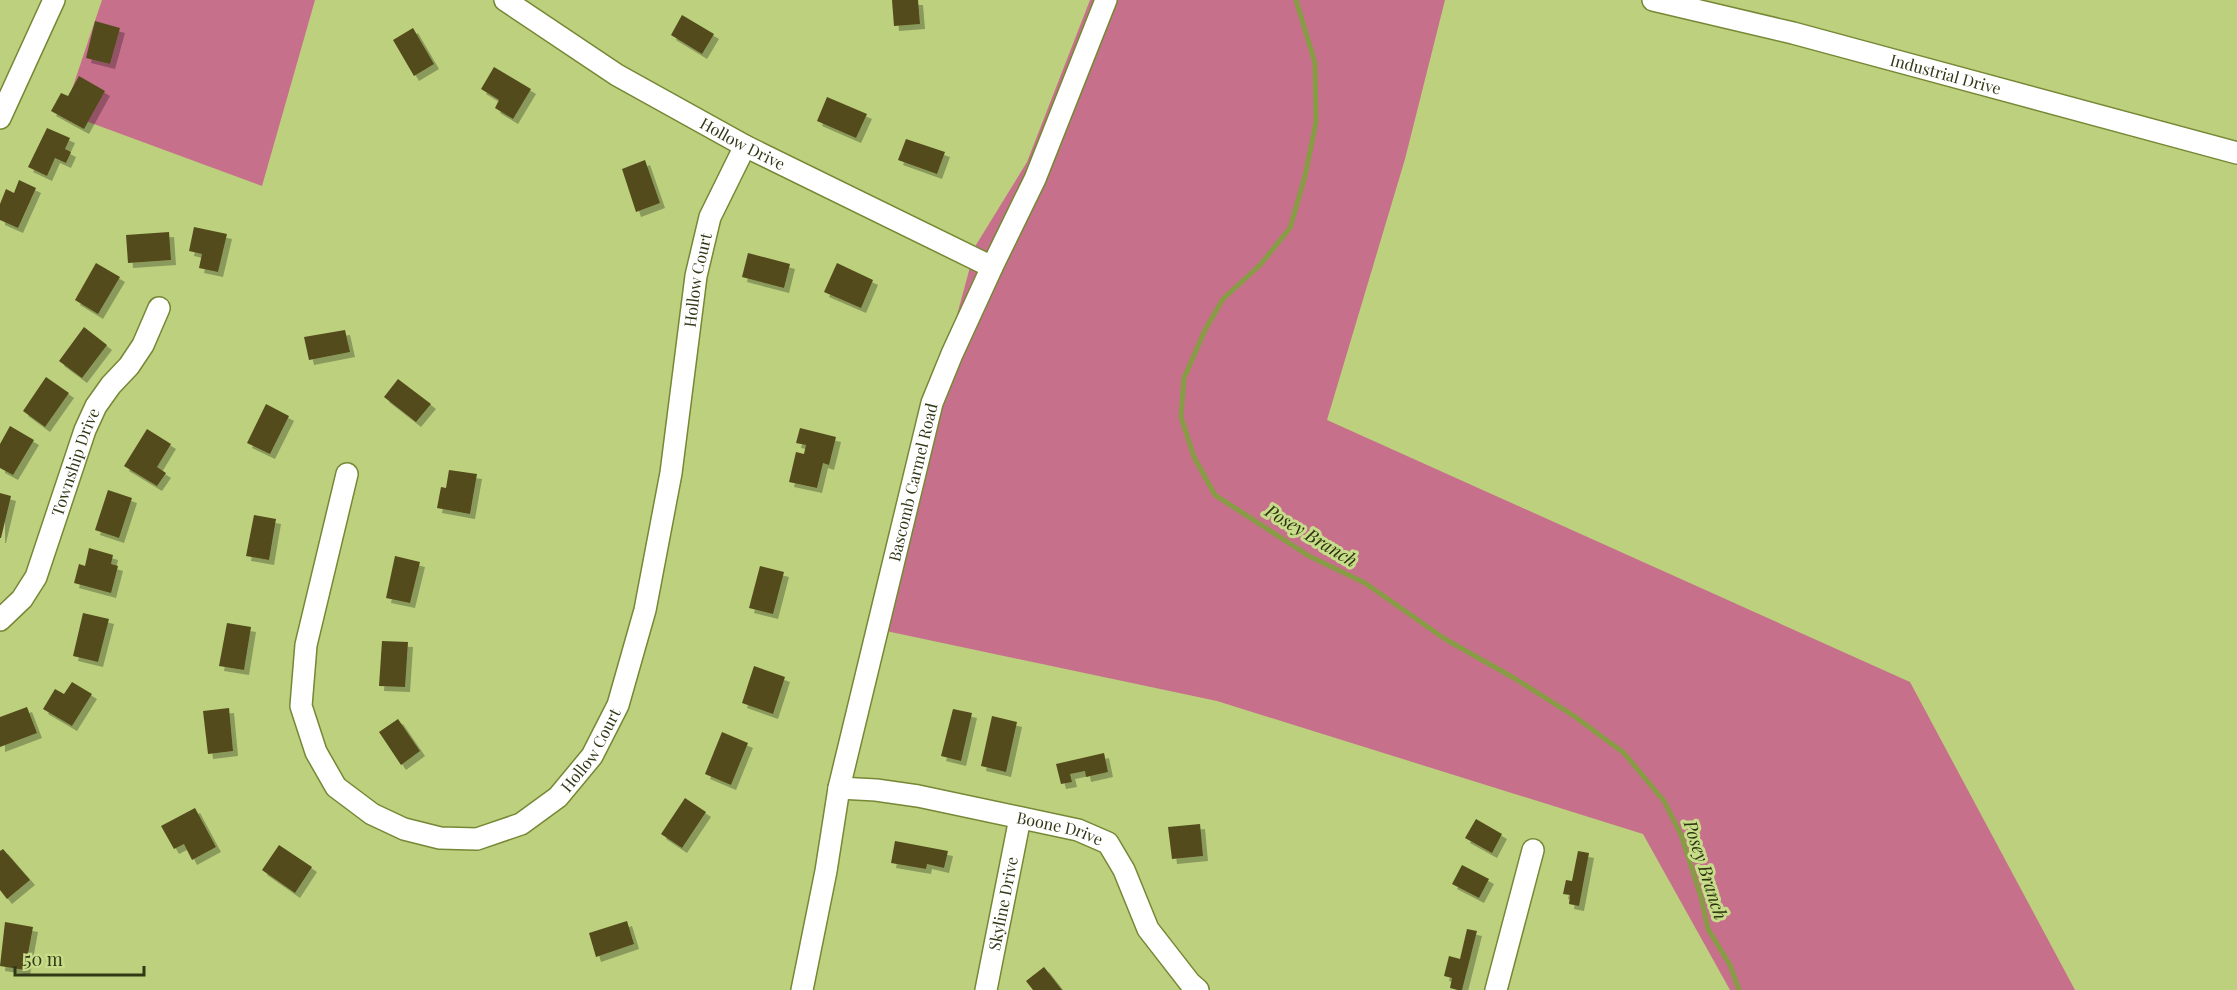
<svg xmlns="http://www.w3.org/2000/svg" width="2237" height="990" font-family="'Playfair Display',serif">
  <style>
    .forest { fill: #c7708c }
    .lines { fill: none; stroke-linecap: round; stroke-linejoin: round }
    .stream { stroke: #889b45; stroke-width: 5 }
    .building { fill: #534b1d; filter: url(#shadow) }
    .minor-casing { stroke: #768735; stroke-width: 24 }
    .minor { stroke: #fff; stroke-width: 21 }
    .labels { text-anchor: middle; stroke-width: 6; stroke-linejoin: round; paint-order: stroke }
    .street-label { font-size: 16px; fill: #313816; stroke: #c8dd8a }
    .water-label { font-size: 18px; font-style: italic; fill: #2b330e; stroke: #c8dd8a }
  </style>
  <defs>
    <filter id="shadow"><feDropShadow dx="5" dy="5" stdDeviation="0" flood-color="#0004"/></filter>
  </defs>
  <rect width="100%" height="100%" fill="#bcd07d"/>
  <path class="forest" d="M102 0H315L262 186 64 113Z
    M1090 0H1445L1405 159 1327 420 1910 682 2075 990H1730L1643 834 1217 701 872 628 976 245 1027 162Z"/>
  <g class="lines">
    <path class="stream" d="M1296 0 1315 63 1316 122 1305 176 1290 228 1260 265 1223 299 1205 330 1184 378 1181 417 1194 457 1215 495 1309 556 1365 583 1445 639 1514 678 1574 716 1624 753 1664 801 1681 835 1701 897 1708 929 1730 965 1739 990"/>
  </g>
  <path class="building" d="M892 0H918L920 24 894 26Z
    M682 15 714 34 702 54 671 35Z
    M95 21 120 28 110 64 86 58Z
    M413 28 434 64 414 76 393 40Z
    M494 67 531 89 513 119 495 108 499 100 481 89Z
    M79 76 105 91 84 129 51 111 61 93 68 96Z
    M827 97 867 114 856 138 817 121Z
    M47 128 70 138 65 149 71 152 66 163 55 158 47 176 28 167Z
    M906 139 945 152 937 174 898 160Z
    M645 160 660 203 636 212 622 169Z
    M19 180 36 188 18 228 0 220V204L6 189 14 193Z
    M194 227 227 234 218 272 199 268 202 254 189 251Z
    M169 232 171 260 128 263 126 235Z
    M748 253 790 264 784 288 742 277Z
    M96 263 120 277 98 314 75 300Z
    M837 263 873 280 861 308 824 292Z
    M84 327 107 345 82 378 59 361Z
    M345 330 350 352 309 360 304 337Z
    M46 377 69 393 45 427 23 411Z
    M398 379 431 404 416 422 384 397Z
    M266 404 289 416 270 454 247 443Z
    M10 426 34 440 13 475 0 468V444Z
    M800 428 836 437 829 465 823 463 817 488 789 482 796 452 804 454 806 445 796 443Z
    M147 429 171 444 157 467 166 473 157 486 124 466Z
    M449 470 477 474 470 514 437 508 441 487 446 488Z
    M108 490 132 498 119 538 95 530Z
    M0 493 11 496 1 538H0Z
    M254 515 276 519 269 560 246 556Z
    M89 548 113 555 111 564 118 566 111 593 74 583 79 564 85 566Z
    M395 556 420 562 410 603 386 598Z
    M760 566 784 572 773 614 749 608Z
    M83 613 109 619 98 662 73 656Z
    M227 623 251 627 244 670 219 666Z
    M382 641 408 642 405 687 379 686Z
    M754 666 785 677 773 714 742 703Z
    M72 682 92 694 72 726 43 709 55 689 64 694Z
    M27 707 37 733 0 747V717Z
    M229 708 233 751 208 754 203 711Z
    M953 709 972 713 961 761 941 756Z
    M992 716 1017 722 1006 772 981 766Z
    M398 719 420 751 401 765 379 732Z
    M722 732 748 743 731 785 705 774Z
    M1104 753 1108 772 1086 777 1085 771 1070 774 1072 782 1061 784 1056 764Z
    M685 798 706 812 682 848 661 834Z
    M195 808 216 847 192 860 184 844 174 849 161 826Z
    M1476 819 1502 834 1492 853 1465 838Z
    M1200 824 1203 856 1172 859 1168 827Z
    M895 841 948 851 944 868 927 864 926 869 891 863Z
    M279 845 312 867 295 893 262 870Z
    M3 849 30 880 7 899 0 890V851Z
    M1578 851 1589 853 1579 906 1569 904 1570 895 1563 894 1566 880 1572 881Z
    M1462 865 1489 879 1479 898 1452 884Z
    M627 921 634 944 596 957 589 933Z
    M5 922 33 927 25 970 0 966Z
    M1467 929 1477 931 1462 990H1458L1450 988 1452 978 1444 976 1449 956 1460 959Z
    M1044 967 1062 990H1033L1026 981Z"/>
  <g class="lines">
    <defs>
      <g id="minor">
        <path id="s1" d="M505 0 617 75 745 146 992 267"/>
        <path id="s2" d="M1653 0 1793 33 2237 153"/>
        <path d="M0 118 54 0"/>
        <path id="s3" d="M347 474 306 645 301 706 316 752 336 787 372 814 404 829 440 838 477 839 521 824 558 797 592 756 618 705 645 610 671 473 696 276 710 217 745 146"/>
        <path id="s4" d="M0 620 22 599 36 577 85 430 96 406 111 385 129 366 143 345 159 308"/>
        <path id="s5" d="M839 788 876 790 918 796 1078 830 1108 843 1124 870 1148 929 1190 983 1198 990"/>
        <path id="s6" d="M802 990 826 871 839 788 932 403 952 354 992 267 1035 179 1106 0"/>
        <path id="s7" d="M986 990 1020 818"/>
        <path d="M1496 990 1533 850"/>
      </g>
    </defs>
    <use href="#minor" class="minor-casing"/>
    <use href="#minor" class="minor"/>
  </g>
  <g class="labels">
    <g class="street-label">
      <text dy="6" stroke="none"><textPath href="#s2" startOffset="302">Industrial Drive</textPath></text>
      <text dy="6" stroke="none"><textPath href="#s1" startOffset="278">Hollow Drive</textPath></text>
      <text dy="6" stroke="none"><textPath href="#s3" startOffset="1116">Hollow Court</textPath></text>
      <text dy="6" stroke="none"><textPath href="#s4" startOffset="178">Township Drive</textPath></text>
      <text dy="6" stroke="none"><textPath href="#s6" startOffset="520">Bascomb Carmel Road</textPath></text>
      <text dy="6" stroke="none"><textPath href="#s3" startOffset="630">Hollow Court</textPath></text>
      <text dy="6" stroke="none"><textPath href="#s5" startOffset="225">Boone Drive</textPath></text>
      <text dy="6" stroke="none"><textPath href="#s7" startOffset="88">Skyline Drive</textPath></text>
    </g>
    <g class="water-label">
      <text transform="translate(1311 536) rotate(31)" y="6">Posey Branch</text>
      <text transform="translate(1705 870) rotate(72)" y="6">Posey Branch</text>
    </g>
  </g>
  <path d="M15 966v9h129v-9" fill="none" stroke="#313816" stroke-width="3"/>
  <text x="24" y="966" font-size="18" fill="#313816" stroke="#c8dd8a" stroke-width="4.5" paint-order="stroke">50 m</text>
</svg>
